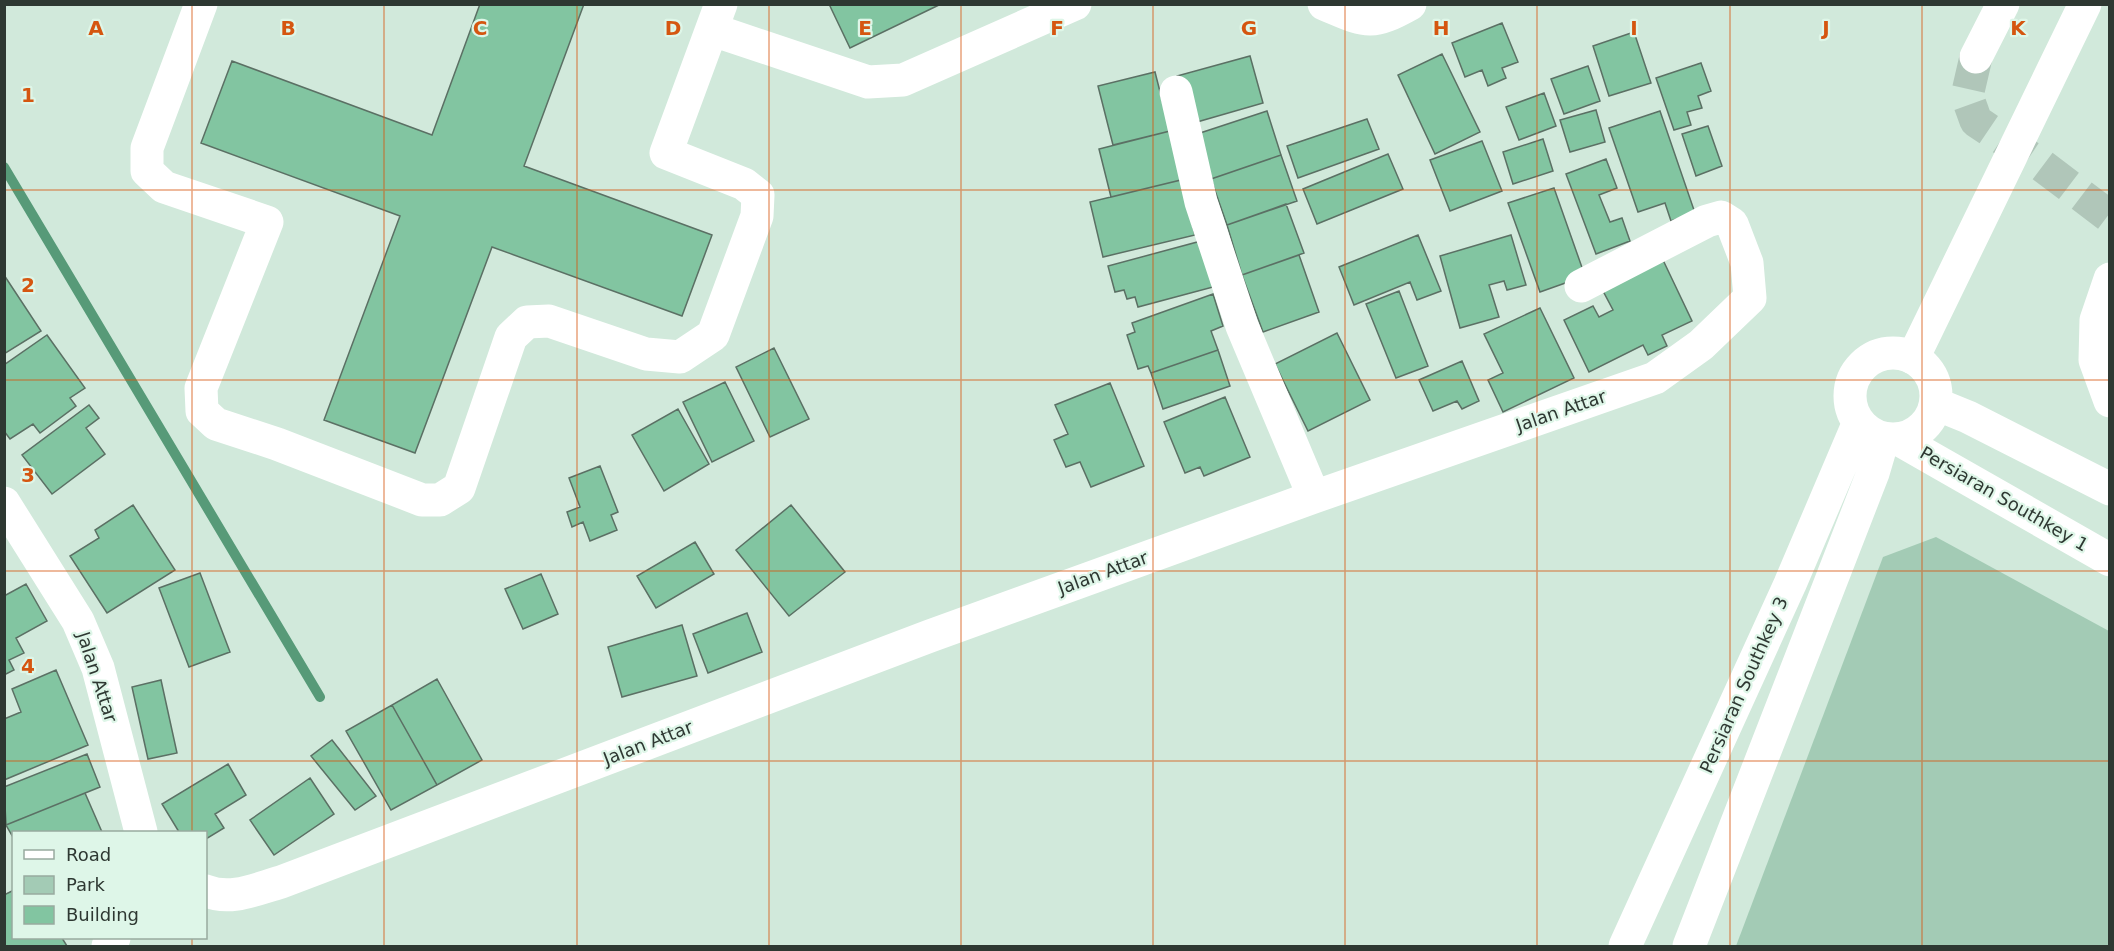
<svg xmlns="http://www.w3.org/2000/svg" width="2114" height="951" font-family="'DejaVu Sans',sans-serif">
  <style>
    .green { fill: #a3cbb5 }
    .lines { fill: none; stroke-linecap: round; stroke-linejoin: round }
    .stream { stroke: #579a78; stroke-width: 10 }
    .building { fill: #82c5a1; stroke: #5b7064; stroke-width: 1.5 }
    .highway-tunnel { stroke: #b0c6b9; stroke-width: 33; stroke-dasharray: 33 16; stroke-linecap: butt }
    .minor { stroke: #fff; stroke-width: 33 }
    .highway { stroke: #fff; stroke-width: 33 }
    .grid { fill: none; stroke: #d55610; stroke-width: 1.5; stroke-opacity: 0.55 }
    .labels { text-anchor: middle; stroke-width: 4.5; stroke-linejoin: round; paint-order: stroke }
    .street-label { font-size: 18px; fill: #2e3832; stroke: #def6e8 }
    .grid-label { font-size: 20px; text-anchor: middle; font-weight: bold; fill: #d55610; stroke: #def6e8; stroke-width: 4.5; stroke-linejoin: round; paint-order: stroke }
  </style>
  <rect width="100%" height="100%" fill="#d1e9db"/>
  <path class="green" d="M1936 537 2109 631V946H1736L1883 557Z"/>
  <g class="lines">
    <path class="stream" d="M4 167 320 697"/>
  </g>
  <path class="building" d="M480 4H584L524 166 712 235 682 316 492 247 415 453 324 420 400 216 201 143 232 61 432 135Z
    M829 4H941L850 48Z
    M1502 23 1518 62 1502 68 1506 78 1488 86 1482 70 1465 77 1452 43Z
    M1634 32 1651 83 1609 96 1593 46Z
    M1442 54 1480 132 1435 154 1398 75Z
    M1250 56 1263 103 1190 124 1177 76Z
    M1701 63 1711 91 1698 96 1702 108 1687 112 1691 125 1674 130 1656 78Z
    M1588 66 1600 101 1564 114 1551 79Z
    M1155 72 1170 131 1113 145 1098 86Z
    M1544 93 1556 126 1519 140 1506 107Z
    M1596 110 1605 142 1570 152 1560 120Z
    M1267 111 1281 155 1211 179 1191 136Z
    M1660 111 1695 213 1671 221 1665 203 1638 212 1609 128Z
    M1367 119 1379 149 1298 178 1287 146Z
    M1708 126 1722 166 1696 176 1682 134Z
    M1170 131 1181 180 1111 197 1099 149Z
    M1543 139 1553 171 1513 184 1503 152Z
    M1482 141 1502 191 1450 211 1430 160Z
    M1388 154 1403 189 1317 224 1303 189Z
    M1281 155 1297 201 1227 225 1211 179Z
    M1606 159 1617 188 1599 195 1610 222 1622 218 1630 241 1596 254 1566 174Z
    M1181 180 1195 235 1103 257 1090 202Z
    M1554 188 1585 276 1540 292 1508 203Z
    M1286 204 1304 253 1242 275 1227 225Z
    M1418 235 1441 291 1417 300 1410 282 1354 305 1339 267Z
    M1511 235 1526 285 1507 290 1504 281 1489 285 1499 317 1460 328 1440 256Z
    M1201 241 1213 287 1138 307 1135 297 1127 299 1124 290 1115 292 1108 266Z
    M1299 255 1319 312 1263 332 1242 275Z
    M1663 260 1692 321 1662 335 1667 346 1648 355 1643 345 1589 372 1564 320 1593 306 1599 317 1613 310 1602 289Z
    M4 275 41 331 4 354Z
    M1399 291 1428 366 1396 378 1366 304Z
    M1213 294 1223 326 1211 331 1218 350 1151 373 1148 366 1138 369 1127 335 1135 332 1132 323Z
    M1540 308 1574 378 1503 412 1488 380 1503 373 1484 334Z
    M1337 333 1370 400 1308 431 1275 364Z
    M47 335 85 388 70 398 76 406 40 433 33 424 10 439 4 431V365Z
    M774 348 809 419 770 437 736 367Z
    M1218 350 1230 386 1163 409 1151 373Z
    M1462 361 1479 401 1462 409 1457 401 1433 411 1419 380Z
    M725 382 754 441 712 462 683 402Z
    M1110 383 1144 466 1091 487 1080 462 1066 467 1054 440 1068 434 1055 405Z
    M1225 397 1250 457 1204 476 1200 467 1185 473 1164 422Z
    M89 405 99 418 86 428 105 454 52 494 22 455Z
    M678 409 709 464 664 491 632 435Z
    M600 466 618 512 611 515 617 530 590 541 583 522 572 527 567 512 580 507 569 478Z
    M133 505 175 570 107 613 70 556 99 538 95 530Z
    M791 505 845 572 789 616 736 550Z
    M695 542 714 574 656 608 637 576Z
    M200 573 230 652 189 667 159 588Z
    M541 574 558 614 523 629 505 589Z
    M26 584 47 621 16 638 24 653 9 660 14 670 4 675V596Z
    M747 613 762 652 708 673 693 634Z
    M682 625 697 676 622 697 608 647Z
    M56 670 88 745 4 780V719L21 712 12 689Z
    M437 679 482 760 437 785 392 705Z
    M161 680 177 753 148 759 132 687Z
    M392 705 437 785 391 810 346 731Z
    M332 740 376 796 355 810 311 756Z
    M87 754 100 787 6 825 4 787Z
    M228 764 246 795 215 814 224 828 206 839V832H179L162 804Z
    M310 778 334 814 274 855 250 820Z
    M85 793 102 832H14V839L6 825Z
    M14 890V938H62L67 946H4V895Z"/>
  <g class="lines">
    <path class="highway-tunnel" d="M1976 57 1967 96 1976 121 2040 164 2110 217"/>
    <path class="minor" d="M201 4 147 148V171L164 187 267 222 201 388 202 411 216 424 277 444 422 500H440L459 488 511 337 527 322 549 321 646 354 680 357 713 335 757 216 758 195 744 184 666 153 721 4
      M1324 4C1365 21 1369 27 1410 4
      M713 30 868 82 903 80 1075 4
      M1176 92 1201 202 1242 326 1314 497
      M2110 279 2096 320 2095 360 2110 401
      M1850 396a43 43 0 1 1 86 0a43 43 0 1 1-86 0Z
      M1936 404 1968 417 2110 489
      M1898 439 2110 560
      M4 503 78 621 98 668 141 832
      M206 891C231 901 256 889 281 882L930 636 1314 497 1655 378 1701 345 1750 298 1747 263 1732 224 1721 217 1707 221 1581 286
      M108 946 114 938
      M1625 946 1790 584 1859 422
      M1689 946 1873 473 1883 439"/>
    <path class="highway" d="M1976 57 2003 4
      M1913 358 2085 4"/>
  </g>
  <path class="grid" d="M192 4V832M384 4V946M577 4V946M769 4V946M961 4V946M1153 4V946M1345 4V946M1537 4V946M1730 4V946M1922 4V946M4 190H2110M4 380H2110M4 571H2110M4 761H2110M192 938V946"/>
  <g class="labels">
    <g class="street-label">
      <text transform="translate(1561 411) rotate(-19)" y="6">Jalan Attar</text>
      <text transform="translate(2004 499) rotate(30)" y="6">Persiaran Southkey 1</text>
      <text transform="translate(1103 573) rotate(-20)" y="6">Jalan Attar</text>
      <text transform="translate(97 677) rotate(72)" y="6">Jalan Attar</text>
      <text transform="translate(1744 685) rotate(-66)" y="6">Persiaran Southkey 3</text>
      <text transform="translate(648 743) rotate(-21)" y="6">Jalan Attar</text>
    </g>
  </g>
  <g class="grid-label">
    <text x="96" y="35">A</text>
    <text x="288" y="35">B</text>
    <text x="480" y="35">C</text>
    <text x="673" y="35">D</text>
    <text x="865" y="35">E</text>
    <text x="1057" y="35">F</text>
    <text x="1249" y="35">G</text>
    <text x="1441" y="35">H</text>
    <text x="1634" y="35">I</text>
    <text x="1826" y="35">J</text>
    <text x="2018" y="35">K</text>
    <text x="28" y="102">1</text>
    <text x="28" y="292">2</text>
    <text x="28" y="482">3</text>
    <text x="28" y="673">4</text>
  </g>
  <rect width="2114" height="951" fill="none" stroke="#2e3832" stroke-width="12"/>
  <rect x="12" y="831" width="195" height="108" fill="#def6e8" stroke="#98aa9f" stroke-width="1.5"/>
  <rect x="24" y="850" width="30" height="9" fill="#ffffff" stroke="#98aa9f" stroke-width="1.5"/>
  <text x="66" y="861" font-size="18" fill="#2e3832">Road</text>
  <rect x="24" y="876" width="30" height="18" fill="#a3cbb5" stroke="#98aa9f" stroke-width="1.5"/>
  <text x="66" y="891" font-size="18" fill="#2e3832">Park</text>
  <rect x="24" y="906" width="30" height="18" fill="#82c5a1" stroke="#98aa9f" stroke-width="1.5"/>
  <text x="66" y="921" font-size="18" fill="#2e3832">Building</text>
</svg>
